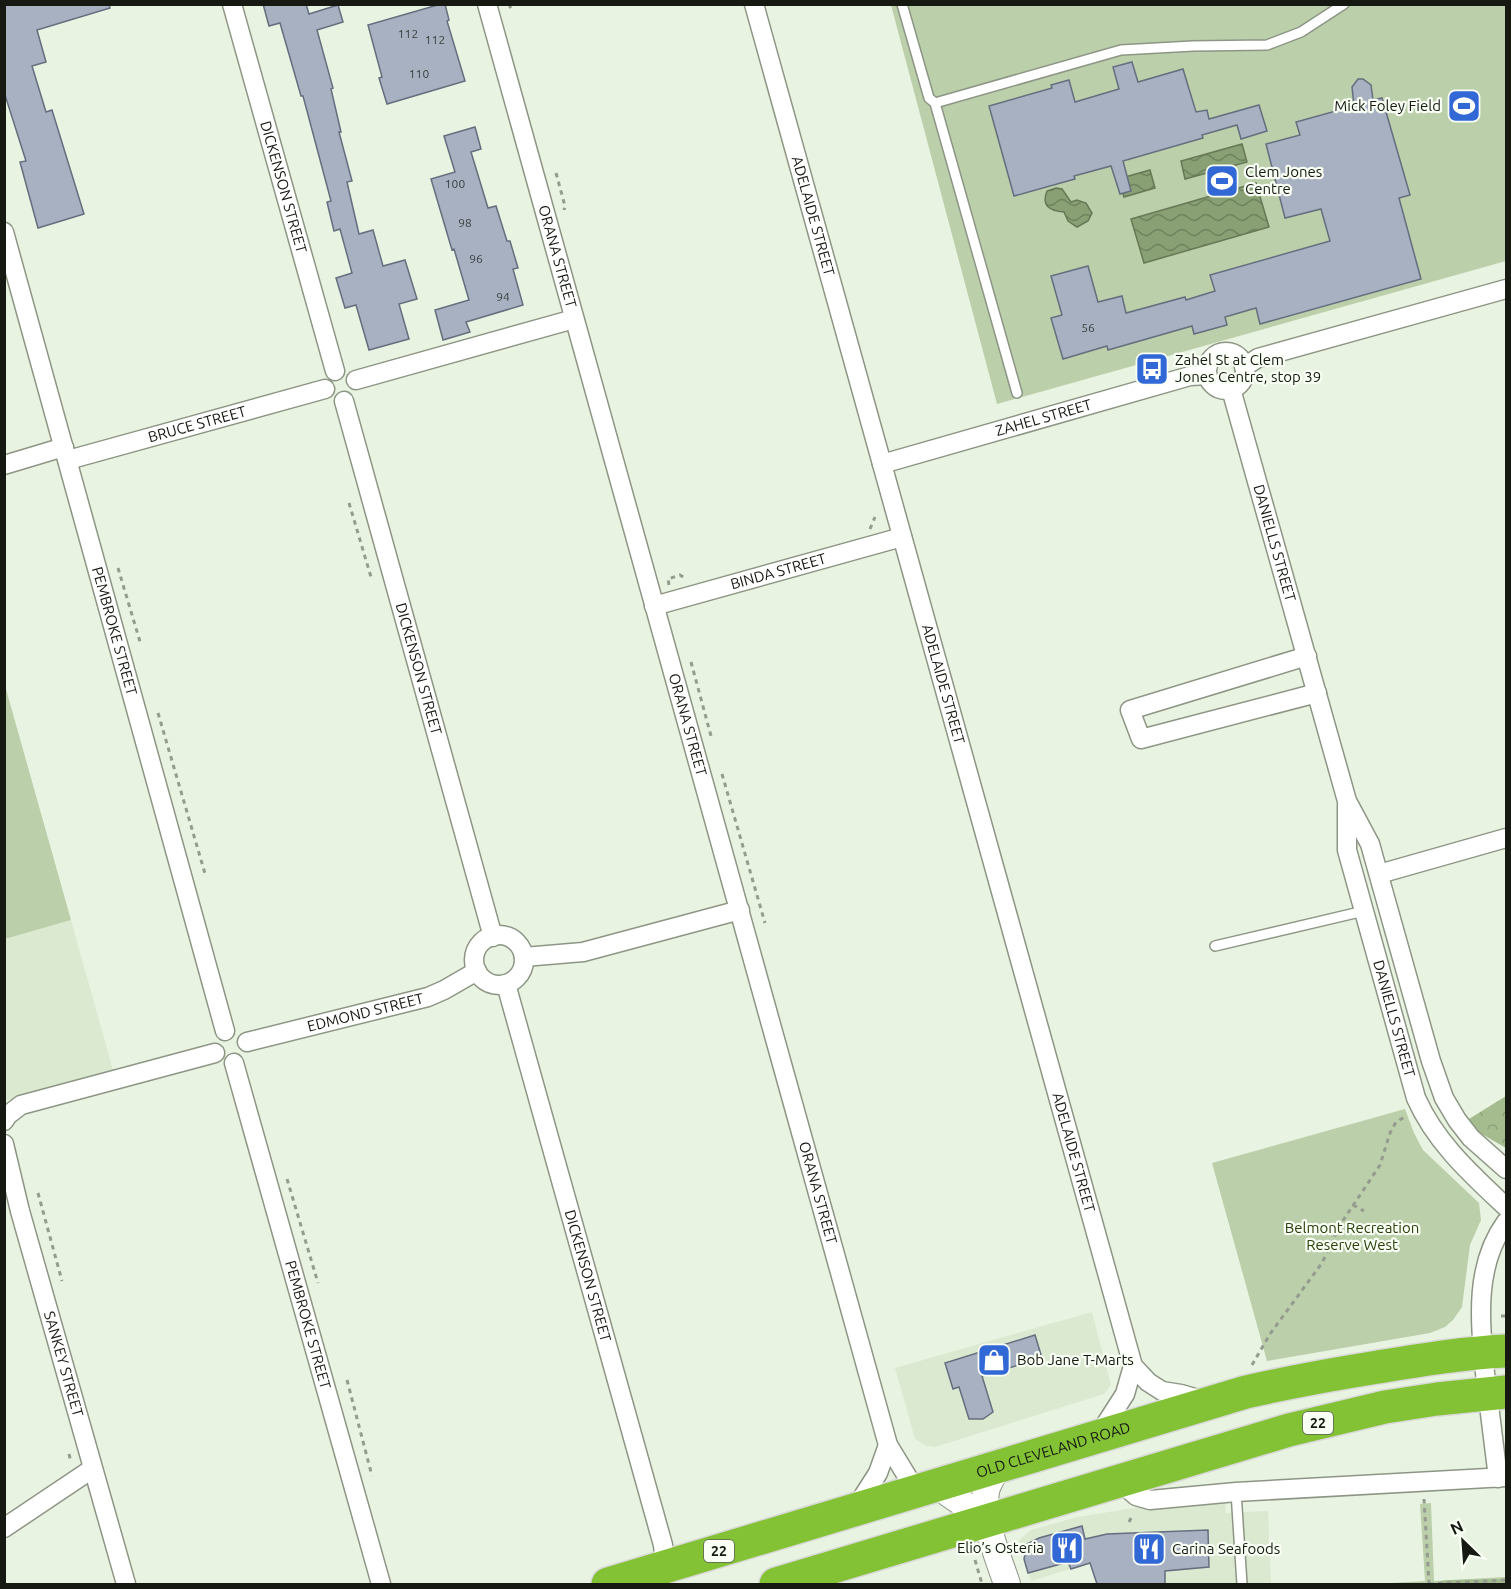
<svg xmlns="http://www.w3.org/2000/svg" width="1511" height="1589" font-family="Ubuntu,sans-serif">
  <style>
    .built { fill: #dbe9d0 }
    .green { fill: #bbcfaa }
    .forest { fill: url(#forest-crowns) }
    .water { fill: url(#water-waves); stroke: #667856; stroke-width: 1.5 }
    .building { fill: #a7b1c2; stroke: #656e7e; stroke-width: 1.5 }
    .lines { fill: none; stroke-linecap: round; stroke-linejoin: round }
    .lane-casing { stroke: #8d9685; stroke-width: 12 }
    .street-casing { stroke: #8d9685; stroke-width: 21 }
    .secondary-casing { stroke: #8d9685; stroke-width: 28 }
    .highway-casing { stroke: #dadad9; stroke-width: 36 }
    .path { stroke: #959c8f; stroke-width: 3; stroke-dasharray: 4.5 4.5; stroke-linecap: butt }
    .lane { stroke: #fff; stroke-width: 9 }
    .street { stroke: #fff; stroke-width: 18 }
    .secondary { stroke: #fff; stroke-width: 26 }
    .highway { stroke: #83c135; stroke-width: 33 }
    .labels { text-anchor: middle; stroke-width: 4.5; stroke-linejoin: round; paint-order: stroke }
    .number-label { font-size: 12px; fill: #3a3f3e }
    .shield { fill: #f9fff4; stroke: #595e56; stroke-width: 1.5 }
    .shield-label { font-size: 14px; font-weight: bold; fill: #151912 }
    .poi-label { font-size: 15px; fill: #151912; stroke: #f9fff4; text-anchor: start }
    .street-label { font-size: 15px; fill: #151912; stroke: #f9fff4 }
    .park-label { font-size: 15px; fill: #293f0c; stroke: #f9fff4 }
  </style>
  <defs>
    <pattern id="forest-crowns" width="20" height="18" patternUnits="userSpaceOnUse" patternTransform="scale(1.5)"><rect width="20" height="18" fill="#a4bc8e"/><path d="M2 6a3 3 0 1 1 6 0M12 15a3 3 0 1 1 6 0" fill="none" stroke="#8ca179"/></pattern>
    <pattern id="water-waves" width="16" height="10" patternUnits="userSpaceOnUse" patternTransform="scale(1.5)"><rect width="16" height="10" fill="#88a073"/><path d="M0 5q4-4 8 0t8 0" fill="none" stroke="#6e825d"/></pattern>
  </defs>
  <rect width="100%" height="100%" fill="#e9f3e1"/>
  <path class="built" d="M71 920 113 1070 5 1101V939Z
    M1092 1312 1111 1385 1104 1394 935 1447 926 1446 915 1439 895 1368Z
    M1225 1502 1226 1513 1268 1511 1271 1584H1097L1090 1563 1031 1581 1019 1540 1031 1530 1077 1517 1140 1507Z"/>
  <path class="green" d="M891 5H1506V261L997 404Z
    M4 682 71 920 5 939H4Z
    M1405 1109 1414 1133 1423 1150 1479 1203 1481 1220 1470 1245 1462 1307 1453 1320 1445 1327 1430 1333 1267 1361 1212 1163Z
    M1431 1503 1434 1581 1506 1577V1584H1373L1425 1581 1420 1504Z"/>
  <path class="forest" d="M1506 1096V1148L1480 1133 1469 1119Z
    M1506 1579V1584H1439L1441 1581 1449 1580Z"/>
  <path class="water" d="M1242 144 1247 162 1185 179 1181 161Z
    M1150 170 1155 188 1124 197 1118 179Z
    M1256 183 1269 227 1144 263 1131 219Z
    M1056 188 1062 189 1071 202 1077 200 1086 203 1092 213 1088 221 1077 227 1068 221 1064 212C1050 211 1041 206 1047 191Z"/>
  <path class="building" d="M4 4H109L110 8 37 30 46 62 32 66 46 112 52 110 84 214 38 228 20 162 26 161 4 92Z
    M263 4H306L309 14 338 5 343 22 317 30 333 88 331 89 341 132H339L352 181 347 182 359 234 373 230 383 266 405 260 417 299 399 304 409 339 369 350 356 305 345 308 336 278 352 273 340 229 334 231 327 202 331 201 303 96H301L280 23 269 26Z
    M441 4H445L449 20 447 21 465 81 387 104 379 78 382 77 368 25Z
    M1132 62 1138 82 1183 69 1196 112 1207 110 1209 119 1259 105 1267 131 1241 139 1237 125 1202 135 1203 138 1123 161 1131 191 1120 194 1111 166 1074 176 1075 179 1014 196 989 106 1052 88 1051 85 1069 80 1075 102 1119 89 1113 67Z
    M1358 79H1363L1371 85 1373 100 1382 98 1410 195 1399 198 1421 279 1260 324 1256 308 1225 317 1227 325 1194 334 1192 326 1108 350 1107 346 1063 359 1051 318 1062 315 1051 276 1088 266 1098 302 1122 296 1126 313 1185 297 1186 300 1215 291 1210 275 1330 241 1321 209 1285 218 1266 144 1300 135 1296 122 1354 106 1352 87Z
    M475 127 481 149 471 152 488 208 496 206 507 241H510L518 268 513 269 523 305 466 322 470 332 443 340 435 310 469 300 454 249 452 250 431 179 455 172 444 136Z
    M1035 1335 1042 1358 982 1376 993 1412 983 1419H969L959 1387 953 1389 945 1363Z
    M1082 1526 1085 1539 1107 1534 1208 1530 1209 1567 1165 1571V1584H1097L1090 1563 1071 1569 1068 1562 1028 1573 1024 1559 1027 1544 1039 1538Z"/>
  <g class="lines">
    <defs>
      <path id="lane" d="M902 4 929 98 935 103 1017 393
        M935 103 1121 50 1193 46 1267 45 1301 32 1344 4
        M1215 946 1364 911
        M1236 1492 1242 1584"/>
      <g id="street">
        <path id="s1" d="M232 4 335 371"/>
        <path id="s2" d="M487 4 888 1445 916 1491"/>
        <path id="s3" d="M754 4 1133 1366 1148 1382 1162 1391 1181 1394 1205 1401"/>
        <path id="s4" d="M4 232 225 1031"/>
        <circle cx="1226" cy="371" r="19"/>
        <path d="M1244 367 1258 358 1506 289"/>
        <path d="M356 380 574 319"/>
        <path id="s5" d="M1231 389 1347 801 1370 844 1431 1061 1444 1098 1457 1120 1471 1138 1506 1169"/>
        <path id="s6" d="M344 401 493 937"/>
        <path id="s7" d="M68 460 325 389"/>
        <path id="s8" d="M882 464 1190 376 1207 375"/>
        <path d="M4 465 64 447"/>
        <path id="s9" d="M654 606 902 537"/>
        <path d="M1307 656 1130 710 1141 739 1317 693"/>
        <path id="s10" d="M1347 805V850L1416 1098C1436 1143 1471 1174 1506 1207"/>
        <path d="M1379 874 1506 838"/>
        <circle cx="499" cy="960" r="25"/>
        <path d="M524 957 583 952 740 910"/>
        <path id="s11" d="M506 984 663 1545 664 1555 661 1573"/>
        <path id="s12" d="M247 1042 428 997 444 990 477 971"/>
        <path id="s13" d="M234 1063 381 1584"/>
        <path d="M4 1121 8 1115 21 1105 215 1053"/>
        <path id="s14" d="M4 1144 20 1211 126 1584"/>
        <path d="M1098 1436 1125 1394 1133 1366"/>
        <path d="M1498 1478C1494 1443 1489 1408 1485 1373 1480 1321 1474 1266 1506 1222"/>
        <path d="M1119 1481 1136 1496 1150 1500 1236 1492 1506 1477"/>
        <path d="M855 1509 878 1473 888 1445"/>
        <path d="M4 1528 92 1469"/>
      </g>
      <path id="secondary" d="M998 1466C994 1474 987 1484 986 1492 981 1519 999 1559 1007 1584
        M937 1485C953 1498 971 1508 988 1521"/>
      <g id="highway">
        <path id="s15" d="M608 1584 1246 1392C1290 1382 1334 1374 1378 1367 1421 1360 1463 1353 1506 1351"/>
        <path d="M776 1584 1289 1430 1385 1407 1437 1399 1506 1392"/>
      </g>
    </defs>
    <use href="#lane" class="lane-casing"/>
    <use href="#street" class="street-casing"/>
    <use href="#secondary" class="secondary-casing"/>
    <use href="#highway" class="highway-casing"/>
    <path class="path" d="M509 4 511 9
      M556 173 565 206 564 210
      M349 503 371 577
      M870 529 875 517
      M118 568 141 645
      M669 585 668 579 680 575 686 579
      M691 662 711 736
      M158 713 206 877
      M722 774 765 923
      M287 1179 318 1283
      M38 1193 62 1281
      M1353 1205 1364 1211
      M1501 1316H1506
      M1252 1365 1270 1334 1322 1263 1340 1225 1380 1165 1390 1133 1396 1122 1406 1116
      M347 1380 372 1476
      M69 1454 71 1462
      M1424 1499 1429 1583
      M1129 1522 1133 1514
      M975 1560 982 1584
      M1429 1584 1506 1580"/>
    <use href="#lane" class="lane"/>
    <use href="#street" class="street"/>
    <use href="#secondary" class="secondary"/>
    <use href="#highway" class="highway"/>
  </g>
  <defs>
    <symbol id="stadium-square" viewBox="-11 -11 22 22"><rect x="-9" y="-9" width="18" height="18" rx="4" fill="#3268d6" stroke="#f9fff4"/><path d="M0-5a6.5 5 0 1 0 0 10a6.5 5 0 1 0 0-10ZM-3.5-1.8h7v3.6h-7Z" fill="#fff"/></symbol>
    <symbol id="bus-square" viewBox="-11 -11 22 22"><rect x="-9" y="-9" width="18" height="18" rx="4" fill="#3268d6" stroke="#f9fff4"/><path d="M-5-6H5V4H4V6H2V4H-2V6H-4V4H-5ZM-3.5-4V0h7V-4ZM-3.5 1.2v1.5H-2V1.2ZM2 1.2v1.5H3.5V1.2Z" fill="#fff"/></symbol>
    <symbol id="shop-square" viewBox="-11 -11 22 22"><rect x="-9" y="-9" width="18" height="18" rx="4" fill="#3268d6" stroke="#f9fff4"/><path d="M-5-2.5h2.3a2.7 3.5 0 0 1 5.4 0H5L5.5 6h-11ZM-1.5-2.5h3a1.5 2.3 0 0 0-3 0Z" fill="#fff"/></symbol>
    <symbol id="restaurant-square" viewBox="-11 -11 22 22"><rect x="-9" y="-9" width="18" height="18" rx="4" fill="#3268d6" stroke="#f9fff4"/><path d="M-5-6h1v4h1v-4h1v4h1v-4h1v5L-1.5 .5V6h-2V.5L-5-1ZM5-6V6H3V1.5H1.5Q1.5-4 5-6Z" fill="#fff"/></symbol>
  </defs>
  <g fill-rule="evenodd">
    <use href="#stadium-square" x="1445" y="87" width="38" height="38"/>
    <use href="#stadium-square" x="1203" y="162" width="38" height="38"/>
    <use href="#bus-square" x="1133" y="350" width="38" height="38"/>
    <use href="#shop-square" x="975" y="1341" width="38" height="38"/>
    <use href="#restaurant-square" x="1048" y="1529" width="38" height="38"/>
    <use href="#restaurant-square" x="1130" y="1530" width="38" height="38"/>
  </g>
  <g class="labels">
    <g class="number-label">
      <text x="408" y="38">112</text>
      <text x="435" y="44">112</text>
      <text x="419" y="78">110</text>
      <text x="455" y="188">100</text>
      <text x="465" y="227">98</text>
      <text x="476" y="263">96</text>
      <text x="503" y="301">94</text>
      <text x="1088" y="332">56</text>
    </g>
    <g class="shield">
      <rect x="1303" y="1412" width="30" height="22" rx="4.5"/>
      <rect x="704" y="1540" width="30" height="22" rx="4.5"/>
    </g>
    <g class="shield-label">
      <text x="1318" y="1428">22</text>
      <text x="719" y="1556">22</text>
    </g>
    <g class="poi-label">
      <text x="1441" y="111" text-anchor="end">Mick Foley Field</text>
      <text x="1245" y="177">Clem Jones<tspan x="1245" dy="17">Centre</tspan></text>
      <text x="1175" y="365">Zahel St at Clem<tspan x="1175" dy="17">Jones Centre, stop 39</tspan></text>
      <text x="1017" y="1365">Bob Jane T-Marts</text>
      <text x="1044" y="1553" text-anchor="end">Elio’s Osteria</text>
      <text x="1172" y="1554">Carina Seafoods</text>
    </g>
    <g class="street-label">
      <text dy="5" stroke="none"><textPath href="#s1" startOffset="190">DICKENSON STREET</textPath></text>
      <text dy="5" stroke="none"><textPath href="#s3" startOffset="220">ADELAIDE STREET</textPath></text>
      <text dy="5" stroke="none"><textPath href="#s2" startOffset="262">ORANA STREET</textPath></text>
      <text dy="5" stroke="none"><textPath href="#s8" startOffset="168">ZAHEL STREET</textPath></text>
      <text dy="5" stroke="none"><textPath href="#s7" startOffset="134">BRUCE STREET</textPath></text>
      <text dy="5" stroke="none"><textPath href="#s5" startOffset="160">DANIELLS STREET</textPath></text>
      <text dy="5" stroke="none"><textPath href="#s9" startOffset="129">BINDA STREET</textPath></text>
      <text dy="5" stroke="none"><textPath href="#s4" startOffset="414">PEMBROKE STREET</textPath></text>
      <text dy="5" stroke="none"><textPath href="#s6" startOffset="278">DICKENSON STREET</textPath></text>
      <text dy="5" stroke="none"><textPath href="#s3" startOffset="706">ADELAIDE STREET</textPath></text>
      <text dy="5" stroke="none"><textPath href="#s2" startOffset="748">ORANA STREET</textPath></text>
      <text dy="5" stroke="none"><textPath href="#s12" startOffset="122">EDMOND STREET</textPath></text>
      <text dy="5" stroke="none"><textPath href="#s10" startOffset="220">DANIELLS STREET</textPath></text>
      <text dy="5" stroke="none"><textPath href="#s3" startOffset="1192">ADELAIDE STREET</textPath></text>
      <text dy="5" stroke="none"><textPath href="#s2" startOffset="1234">ORANA STREET</textPath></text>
      <text dy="5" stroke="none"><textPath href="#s11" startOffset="303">DICKENSON STREET</textPath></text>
      <text dy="5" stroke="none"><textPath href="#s13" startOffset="272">PEMBROKE STREET</textPath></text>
      <text dy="5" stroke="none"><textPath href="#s14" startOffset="228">SANKEY STREET</textPath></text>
      <text dy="5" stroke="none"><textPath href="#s15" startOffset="465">OLD CLEVELAND ROAD</textPath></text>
    </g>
    <g class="park-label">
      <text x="1352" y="1233">Belmont Recreation<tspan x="1352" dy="17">Reserve West</tspan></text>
    </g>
  </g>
  <rect width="1511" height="1589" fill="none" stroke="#151912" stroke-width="12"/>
  <g transform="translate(1463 1541) rotate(335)" stroke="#f9fff4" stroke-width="4.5" paint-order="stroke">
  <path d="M0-4.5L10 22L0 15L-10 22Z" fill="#151912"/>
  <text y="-9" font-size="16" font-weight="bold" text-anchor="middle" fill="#151912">N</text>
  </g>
</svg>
